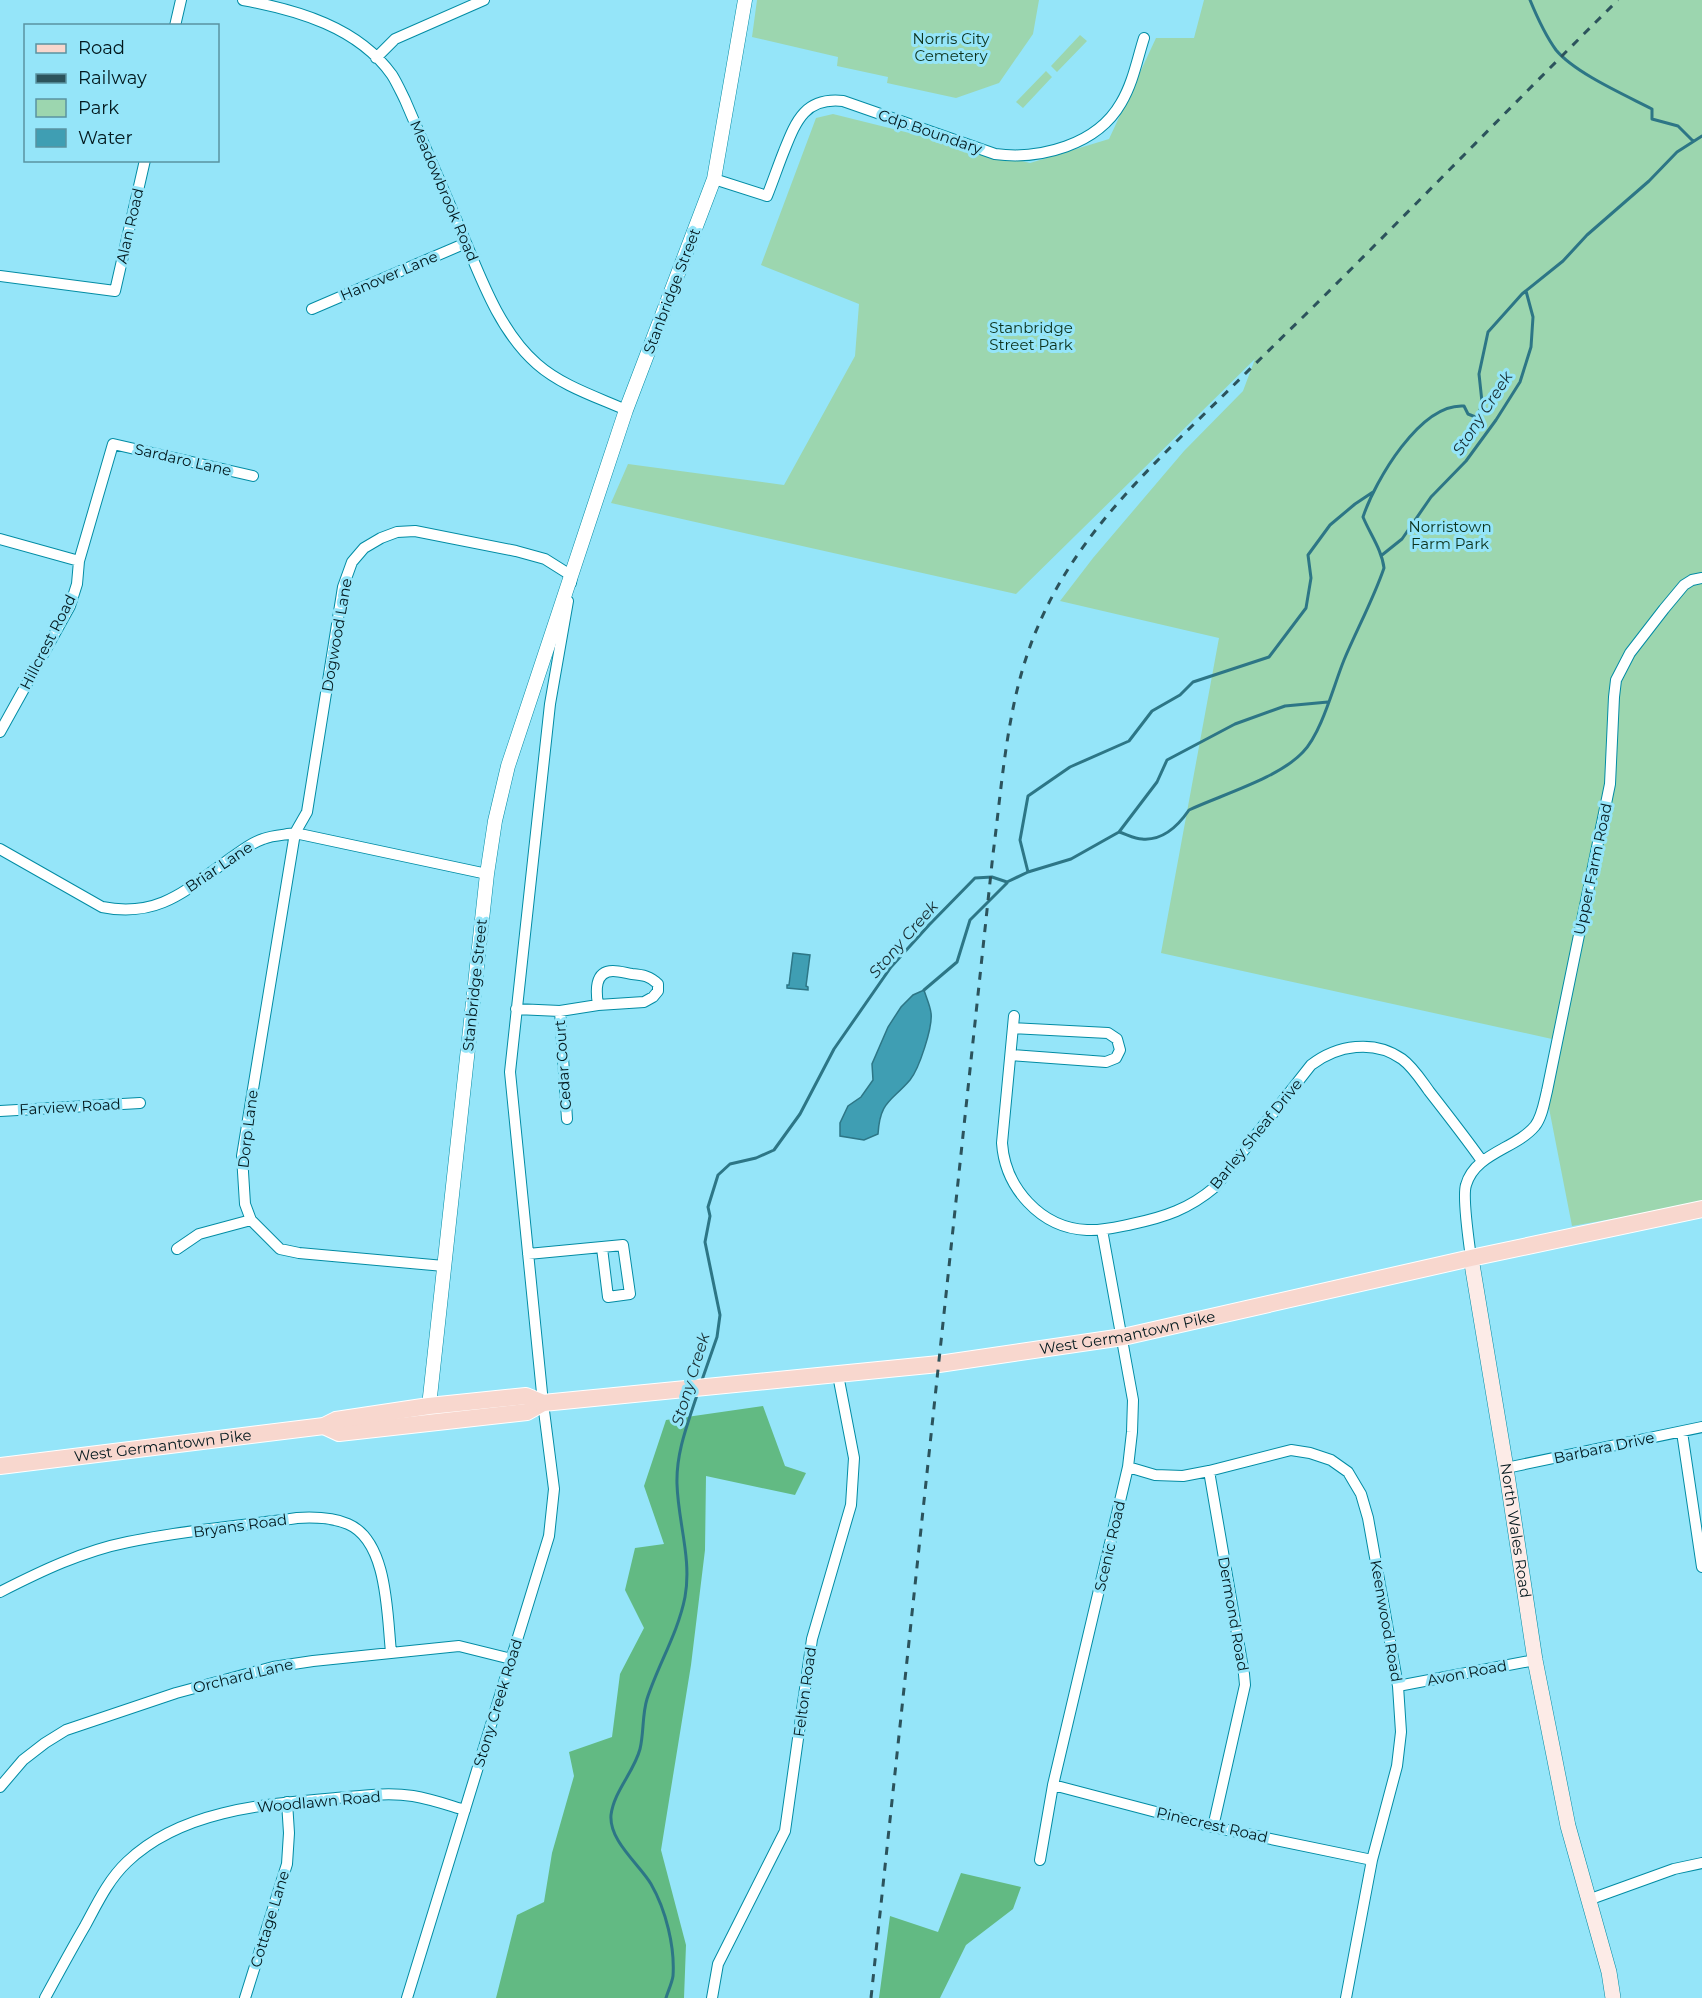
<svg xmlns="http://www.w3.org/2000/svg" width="1702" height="1998" font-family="Montserrat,sans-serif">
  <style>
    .green { fill: #9cd6af }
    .forest { fill: #62ba83 }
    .water { fill: #3f9eb3; stroke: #2d7686; stroke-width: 1.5 }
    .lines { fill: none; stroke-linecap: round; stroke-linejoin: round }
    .stream { stroke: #2d7686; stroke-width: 3 }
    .minor-casing { stroke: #028ca4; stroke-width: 12 }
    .tertiary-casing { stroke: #028ca4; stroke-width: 15 }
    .secondary-casing { stroke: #028ca4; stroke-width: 16 }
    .primary-casing { stroke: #fff; stroke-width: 18 }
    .minor { stroke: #fff; stroke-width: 10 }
    .tertiary { stroke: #fff; stroke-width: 14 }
    .secondary { stroke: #fcebe7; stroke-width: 15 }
    .primary { stroke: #f8d7ce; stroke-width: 16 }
    .rail { stroke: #2c535c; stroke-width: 3; stroke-dasharray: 8 8; stroke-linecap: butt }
    .labels { text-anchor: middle; stroke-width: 6; stroke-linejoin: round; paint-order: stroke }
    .park-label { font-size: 15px; fill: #0c321c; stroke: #95e5f9 }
    .street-label { font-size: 15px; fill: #02181d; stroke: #95e5f9 }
    .water-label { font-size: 16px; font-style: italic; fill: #192f34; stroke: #95e5f9 }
  </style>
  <rect width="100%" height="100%" fill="#95e5f9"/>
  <path class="green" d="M757 0H1039L1033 34 999 83 956 98 887 83 888 77 837 66 838 57 752 37Z
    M1204 0H1702V1203L1572 1226 1548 1103 1561 1041 1161 953 1219 638 1060 601 1093 558 1184 451 1243 391 1255 359 1016 594 611 503 628 464 784 485 855 356 859 304 761 265 816 118 833 114 1030 163 1109 139 1156 38H1194Z
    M1080 35 1087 41 1057 72 1051 66Z
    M1046 71 1052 77 1023 108 1016 102Z"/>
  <path class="forest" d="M763 1406 785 1466 806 1473 795 1495 706 1476 705 1550 691 1665 661 1850 686 1945 684 1998H496L517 1915 544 1902 552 1853 574 1776 569 1752 612 1737 620 1674 644 1628 625 1590 635 1548 664 1544 644 1486 666 1420Z
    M961 1873 1021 1887 1013 1909 966 1945 940 1998H879L890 1916 938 1932Z"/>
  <path class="water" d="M793 953 810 955 806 986 808 987V990L787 988V985H789Z
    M924 990C926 997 930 1005 931 1013 933 1027 919 1069 910 1080 891 1102 880 1101 878 1134L864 1140 840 1136V1123L848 1106 861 1097 873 1080 872 1064 888 1027 901 1007 913 995Z"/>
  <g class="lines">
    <path class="stream" d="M1530 0C1537 17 1545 35 1556 50 1575 73 1625 95 1652 109V119L1678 126 1693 141
      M1382 555 1402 539 1431 497 1466 461 1496 420 1520 382 1531 347 1533 317 1526 291
      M1119 832 1157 782 1167 760 1235 724 1285 706 1328 702
      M1028 872 1020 840 1028 796 1070 767 1129 741 1152 711 1180 695 1193 682 1269 657 1306 608 1311 578 1308 555 1330 525 1355 504 1373 492
      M924 990 957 962 970 920 1007 883
      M702 1380 717 1337 720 1315 705 1242 710 1216 708 1207 718 1175 730 1164 756 1158 774 1150 800 1114 834 1049 891 967 929 925 975 878 992 877 1007 882 1028 872 1071 859 1119 832C1126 834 1135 839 1142 839 1163 841 1178 826 1189 810 1221 795 1279 778 1303 752 1322 732 1333 687 1344 660 1357 629 1373 600 1384 568 1382 550 1370 534 1363 517 1375 481 1420 403 1464 406L1468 414 1478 418 1482 402 1479 374 1488 332 1522 294 1563 261 1587 235 1649 181 1677 152 1702 136
      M666 1998C668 1991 672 1983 673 1976 675 1947 666 1910 651 1884 639 1864 609 1841 611 1815 614 1791 634 1772 640 1749 644 1733 642 1715 647 1699 658 1665 678 1633 685 1597 692 1559 678 1522 677 1484 676 1452 688 1423 698 1392"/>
    <defs>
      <path id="minor" d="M243 0C297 10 358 27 392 75 397 83 401 92 405 100 423 142 441 184 459 226 479 273 498 330 537 364 562 386 597 397 626 410
        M175 26 181 0
        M376 58 395 39 484 0
        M714 179 767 196C773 181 778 166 784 151 796 121 805 97 843 101L995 154C1040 160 1097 145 1121 103 1133 83 1137 60 1144 38
        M0 276 115 291 145 160
        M312 309 466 243
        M0 539 79 561
        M0 732 70 606 77 584 79 561 113 444 253 476
        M0 849 102 907C158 918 185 891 228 860 239 853 250 843 263 839 273 835 285 835 295 833L487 874
        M516 1009 560 1011 598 1005 644 1002 653 997 658 991V984C650 976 643 975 632 974 626 973 619 971 613 971 594 971 596 992 598 1005
        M560 1011 567 1119
        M1014 1016 1002 1143C1005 1187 1040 1228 1087 1230 1102 1231 1117 1227 1132 1224 1165 1217 1189 1209 1215 1187L1311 1065C1337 1045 1374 1039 1402 1059 1413 1067 1421 1080 1429 1091 1447 1114 1465 1137 1482 1161
        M1011 1055 1106 1062 1116 1058 1120 1050 1117 1039 1108 1033 1013 1028
        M0 1111 140 1103
        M177 1249 199 1234 251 1220
        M528 1254 623 1245 630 1294 608 1297 602 1248
        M1471 1258C1469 1242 1462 1197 1466 1185 1475 1153 1516 1149 1535 1126 1542 1117 1544 1103 1547 1091L1610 784 1614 697 1616 680 1630 653 1664 609 1684 585 1692 580 1702 578
        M444 1266 299 1253 280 1249 251 1220 245 1204 242 1156 295 833 307 812 343 587 352 562 364 548 381 538 397 532 415 531 516 551 545 559 572 576 571 583
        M1682 1432 1702 1567
        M1128 1467 1155 1475 1183 1476 1209 1471 1291 1450 1310 1453 1331 1460 1348 1472 1361 1494 1368 1518 1398 1686 1401 1732 1397 1766 1372 1860 1346 1998
        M1506 1468 1702 1427
        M1209 1471 1244 1674 1245 1685 1213 1827
        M0 1592C41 1571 83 1551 128 1542 184 1530 241 1526 297 1518 314 1517 332 1517 348 1524 388 1541 387 1615 391 1652
        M1398 1686 1535 1660
        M1053 1785 1213 1827 1372 1860
        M0 1787 23 1760 45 1743 66 1730 176 1693 273 1667 313 1661 459 1646 511 1659
        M1040 1860 1053 1785 1128 1467 1132 1432 1133 1400 1102 1230
        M1588 1900 1674 1869 1702 1863
        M45 1998C58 1974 71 1950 85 1926 97 1904 108 1880 127 1862 181 1810 265 1804 336 1798 361 1796 387 1792 413 1796 431 1799 448 1805 465 1810
        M245 1998 287 1864 289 1833 287 1802
        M407 1998 549 1536 554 1489 543 1403 510 1072 550 704 568 601
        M712 1998 718 1964 785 1831 812 1639 851 1505 854 1458 838 1375"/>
      <path id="tertiary" d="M429 1406 487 874 495 821 508 766 626 410 714 179 745 0"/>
      <g id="secondary">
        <path id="s1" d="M1471 1258 1506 1468 1535 1660 1568 1826 1609 1972 1613 1998"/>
      </g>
      <g id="primary">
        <path id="s2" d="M324 1426 339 1433 527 1412 543 1403 939 1364 1123 1337 1471 1258 1702 1209"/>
        <path id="s3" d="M0 1466 324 1426 336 1420 429 1406 526 1396 543 1403"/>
      </g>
    </defs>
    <use href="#minor" class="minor-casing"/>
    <use href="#tertiary" class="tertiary-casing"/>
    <use href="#secondary" class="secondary-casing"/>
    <use href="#primary" class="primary-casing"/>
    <use href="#minor" class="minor"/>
    <use href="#tertiary" class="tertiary"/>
    <use href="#secondary" class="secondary"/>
    <use href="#primary" class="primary"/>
    <path class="rail" d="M871 1998 993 854C1003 778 1007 696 1039 624 1073 545 1131 486 1192 426 1230 389 1267 352 1305 315 1410 211 1513 104 1618 0"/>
  </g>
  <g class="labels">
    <g class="park-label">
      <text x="951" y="44">Norris City<tspan x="951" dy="17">Cemetery</tspan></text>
      <text x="1031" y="333">Stanbridge<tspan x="1031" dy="17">Street Park</tspan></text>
      <text x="1450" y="532">Norristown<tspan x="1450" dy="17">Farm Park</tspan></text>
    </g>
    <g class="street-label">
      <text transform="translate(930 132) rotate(19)" y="5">Cdp Boundary</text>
      <text transform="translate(444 191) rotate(67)" y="5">Meadowbrook Road</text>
      <text transform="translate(130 226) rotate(-77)" y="5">Alan Road</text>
      <text transform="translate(389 276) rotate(-23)" y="5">Hanover Lane</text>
      <text transform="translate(672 291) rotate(-69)" y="5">Stanbridge Street</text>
      <text transform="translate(183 460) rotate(13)" y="5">Sardaro Lane</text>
      <text transform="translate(337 635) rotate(-80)" y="5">Dogwood Lane</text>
      <text transform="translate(48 642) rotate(-63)" y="5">Hillcrest Road</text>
      <text transform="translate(219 867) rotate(-34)" y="5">Briar Lane</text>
      <text transform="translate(1593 869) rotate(-78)" y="5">Upper Farm Road</text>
      <text transform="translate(475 985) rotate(-84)" y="5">Stanbridge Street</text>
      <text transform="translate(563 1065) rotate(-94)" y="5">Cedar Court</text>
      <text transform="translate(70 1107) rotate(-3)" y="5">Farview Road</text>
      <text transform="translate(248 1129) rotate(-83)" y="5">Dorp Lane</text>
      <text transform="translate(1256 1134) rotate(-51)" y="5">Barley Sheaf Drive</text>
      <text dy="5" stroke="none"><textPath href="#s2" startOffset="813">West Germantown Pike</textPath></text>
      <text dy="5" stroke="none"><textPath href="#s3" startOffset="164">West Germantown Pike</textPath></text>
      <text transform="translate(1604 1448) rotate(-12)" y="5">Barbara Drive</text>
      <text transform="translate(240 1526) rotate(-8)" y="5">Bryans Road</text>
      <text dy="5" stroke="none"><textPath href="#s1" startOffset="276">North Wales Road</textPath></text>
      <text transform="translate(1110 1546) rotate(-77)" y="5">Scenic Road</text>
      <text transform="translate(1233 1614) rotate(80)" y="5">Dermond Road</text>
      <text transform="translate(1386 1621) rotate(80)" y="5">Keenwood Road</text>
      <text transform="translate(1467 1673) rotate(-11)" y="5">Avon Road</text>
      <text transform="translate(243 1676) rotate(-14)" y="5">Orchard Lane</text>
      <text transform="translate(805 1692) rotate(-82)" y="5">Felton Road</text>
      <text transform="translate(498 1703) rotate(-73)" y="5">Stony Creek Road</text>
      <text transform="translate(319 1802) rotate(-5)" y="5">Woodlawn Road</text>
      <text transform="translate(1212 1825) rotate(13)" y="5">Pinecrest Road</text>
      <text transform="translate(270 1919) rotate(-73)" y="5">Cottage Lane</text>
    </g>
    <g class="water-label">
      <text transform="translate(1482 413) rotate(-57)" y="6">Stony Creek</text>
      <text transform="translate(903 939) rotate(-49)" y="6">Stony Creek</text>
      <text transform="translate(690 1379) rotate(-73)" y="6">Stony Creek</text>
    </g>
  </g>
  <rect x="24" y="24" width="195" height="138" fill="#95e5f9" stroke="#5a93a1" stroke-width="1.5"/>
  <rect x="36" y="44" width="30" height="9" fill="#f8d7ce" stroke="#5a93a1" stroke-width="1.5"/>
  <text x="78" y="54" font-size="18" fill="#02181d">Road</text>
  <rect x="36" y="74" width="30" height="9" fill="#2c535c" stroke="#5a93a1" stroke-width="1.5"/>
  <text x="78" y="84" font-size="18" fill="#02181d">Railway</text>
  <rect x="36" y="99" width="30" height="18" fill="#9cd6af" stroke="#5a93a1" stroke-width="1.5"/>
  <text x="78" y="114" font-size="18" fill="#02181d">Park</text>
  <rect x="36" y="129" width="30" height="18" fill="#3f9eb3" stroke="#5a93a1" stroke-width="1.5"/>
  <text x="78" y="144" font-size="18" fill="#02181d">Water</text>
</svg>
